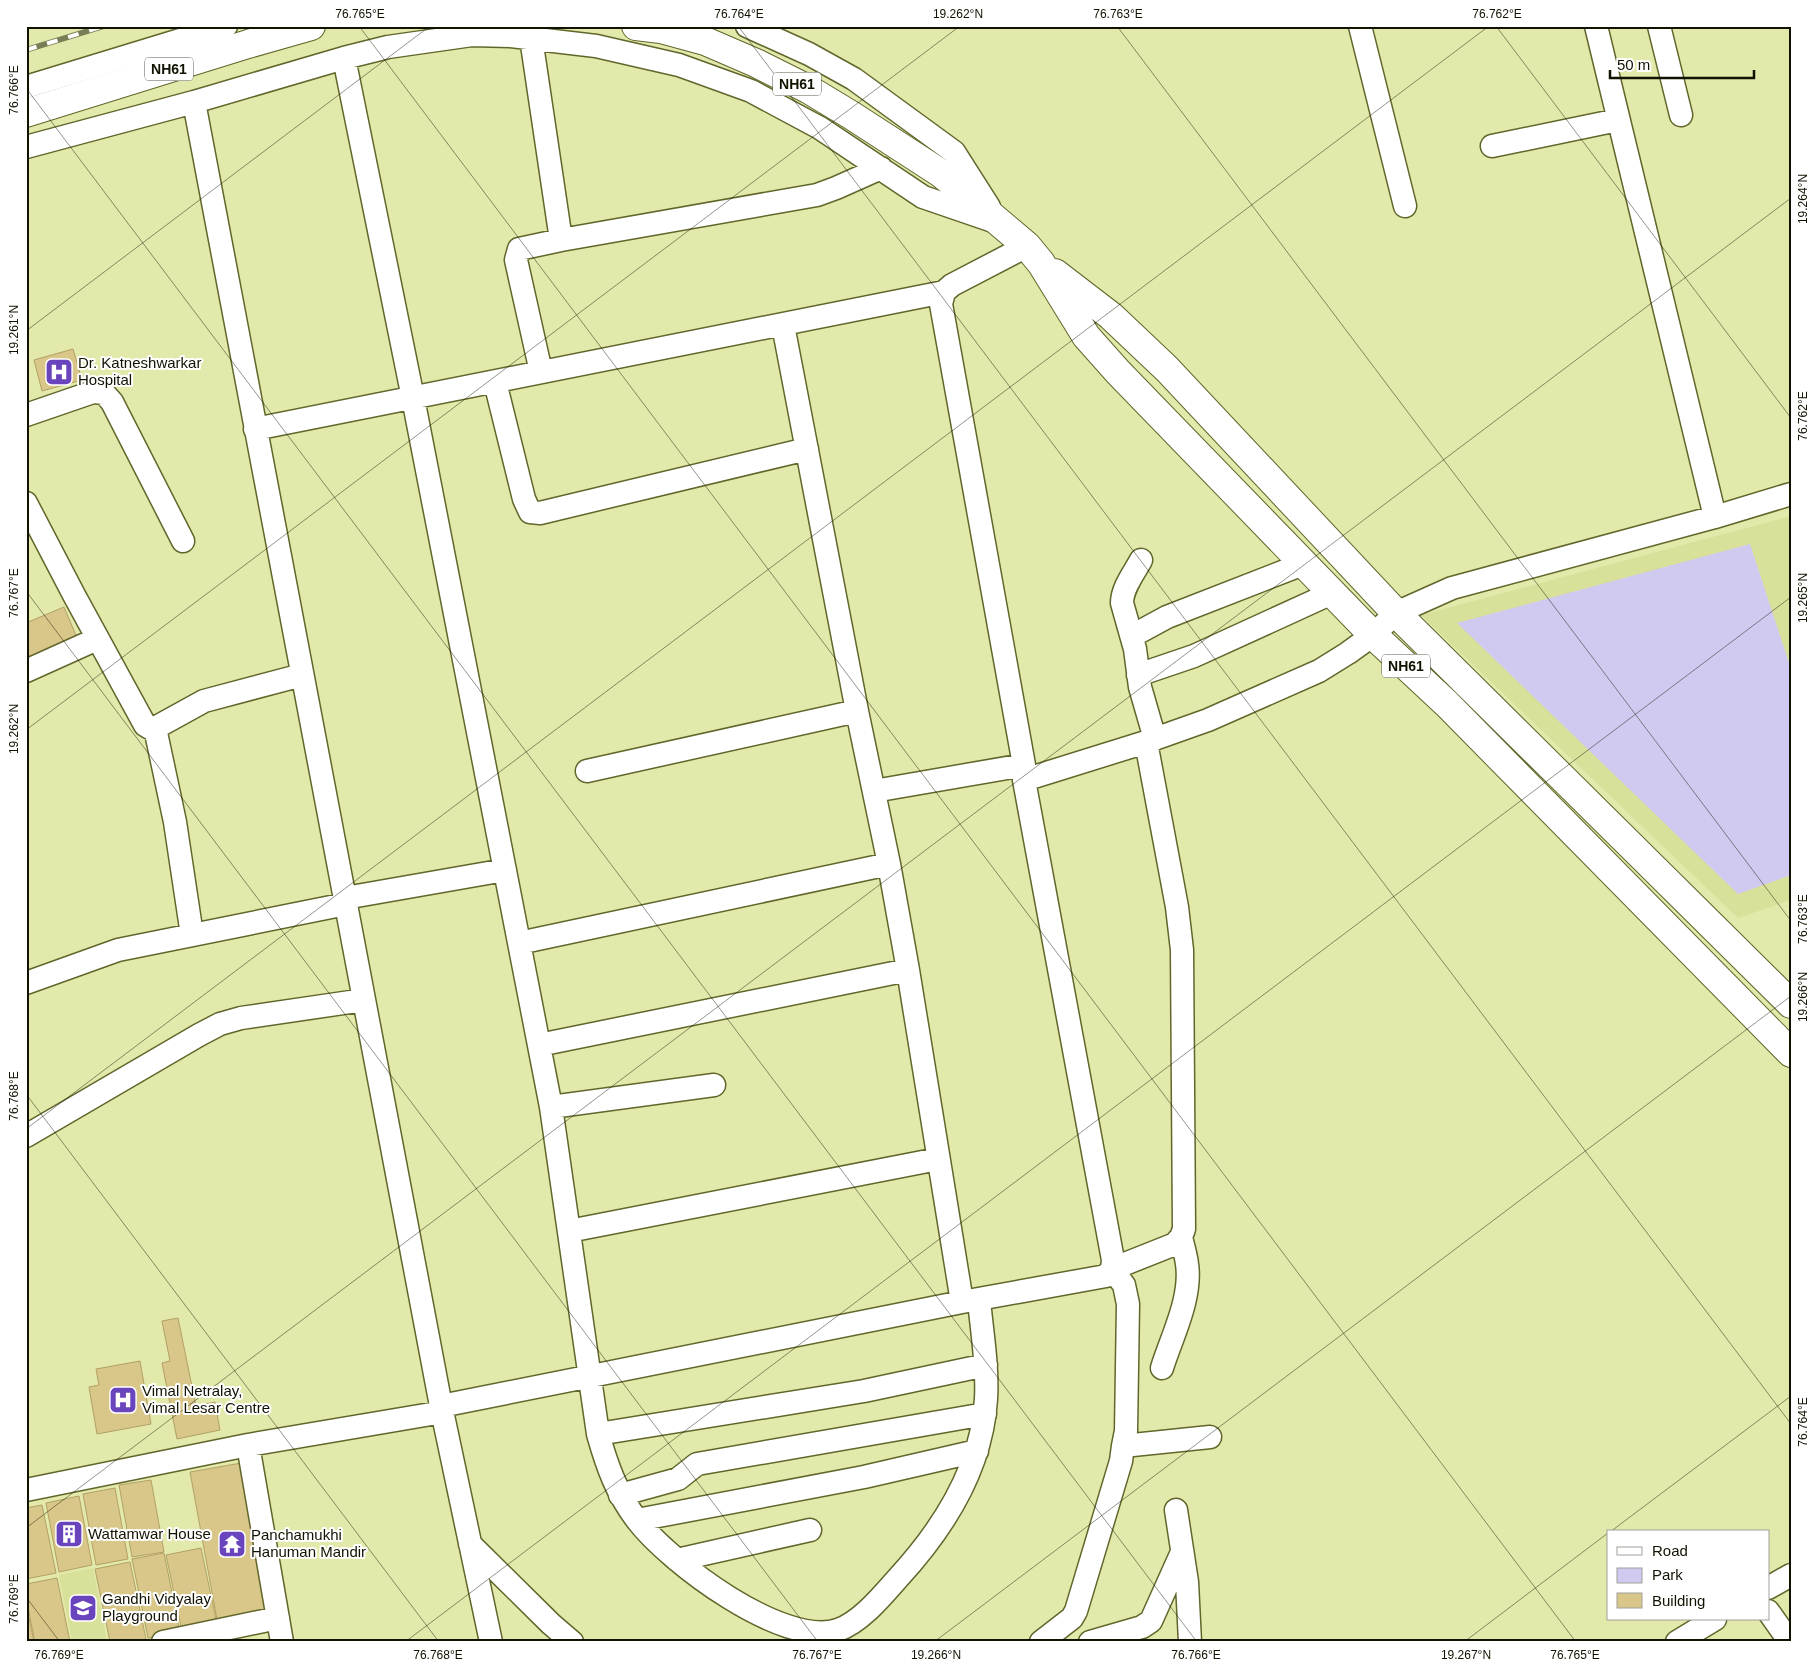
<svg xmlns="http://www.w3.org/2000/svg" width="1817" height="1668" font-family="Arial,sans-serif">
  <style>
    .built { fill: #d9e099 }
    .green { fill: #d0c9f0 }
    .building { fill: #d9c789; stroke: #b2a064 }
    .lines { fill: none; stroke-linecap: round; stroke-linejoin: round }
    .minor-casing { stroke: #61662b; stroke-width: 25 }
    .highway-casing { stroke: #61662b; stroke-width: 30 }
    .minor { stroke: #fff; stroke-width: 22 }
    .highway { stroke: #fff; stroke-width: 28 }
    .rail-casing { stroke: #7a7e55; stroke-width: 5.5 }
    .rail { stroke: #fff; stroke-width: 4; stroke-dasharray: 11; stroke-linecap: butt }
    .ticks { fill: none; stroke: #111200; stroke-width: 1; stroke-opacity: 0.45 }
    .labels { text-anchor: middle; stroke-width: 4; stroke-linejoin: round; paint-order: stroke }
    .shield { fill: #fff; stroke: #58594c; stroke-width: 1 }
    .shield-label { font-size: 14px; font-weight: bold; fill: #111200 }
    .poi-label { font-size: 15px; fill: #111200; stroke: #fff; text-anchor: start }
    .neatline { fill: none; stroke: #111200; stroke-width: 2 }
    .ticks-label { font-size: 12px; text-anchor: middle; fill: #111200 }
  </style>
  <rect width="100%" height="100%" fill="#e2e9aa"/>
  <path class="built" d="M1791 516V900L1738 918 1421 615Z
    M93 1568 107 1642H72L59 1575Z"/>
  <path class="green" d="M1750 544 1791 669V875L1738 894 1457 623Z"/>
  <path class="building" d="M73 349 82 380 42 391 34 360Z
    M64 607 78 640 31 660 26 648V623Z
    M178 1318 196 1406 215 1402 220 1430 177 1439 162 1363 170 1361 162 1321Z
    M140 1361 151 1424 97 1434 89 1387 99 1385 96 1369Z
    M247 1462 275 1615 218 1625 190 1472Z
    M151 1480 164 1552 132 1557 119 1485Z
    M115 1488 128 1559 96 1565 83 1494Z
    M79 1496 92 1565 59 1572 46 1503Z
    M42 1505 56 1573 26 1579V1508Z
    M201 1548 217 1624 182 1631 166 1555Z
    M164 1553 180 1632 148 1638 132 1559Z
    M130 1562 146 1639 133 1642H110L95 1569Z
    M57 1578 70 1642H35L26 1598V1584Z
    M26 1604 34 1642H26Z"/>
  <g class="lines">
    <defs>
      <path id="minor" d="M747 26 809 54 854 79 954 152 989 207
        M1360 26 1405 206
        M1596 26 1715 517
        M1659 26 1681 115
        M531 38 561 240
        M344 58 413 398 551 1107 598 1434C607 1466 617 1494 637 1520 669 1562 783 1648 838 1630 861 1622 883 1595 898 1578 944 1528 982 1468 986 1399 988 1366 982 1333 979 1300
        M26 87 226 26
        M194 102 441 1406 491 1642
        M1492 146 1618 120
        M26 147 194 102 344 58 388 47 472 35 511 36 596 46 679 65 751 91 820 128 923 197 993 221
        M783 325 857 711 889 864 908 970 962 1302
        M541 372 516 260 519 249 561 240 817 195 836 188 881 168
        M495 382 524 499 530 512 540 513 807 449
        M26 415 93 392 104 393 112 402 183 541
        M255 429 944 292
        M26 503 74 595 145 725 150 728H155L204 701 302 675
        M1141 560C1134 573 1122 588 1122 603L1135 649 1140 687 1155 739
        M1132 636 1167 617 1303 564
        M26 671 97 639
        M1138 675 1194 656 1332 593
        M155 728 175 822 192 935
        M587 771 857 711
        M1024 780 1146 742 1208 720 1319 671 1348 653 1373 635 1396 613 1452 588 1715 517 1791 494
        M874 791 1024 765
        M345 898 505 870
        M519 943 889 864
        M26 983 118 950 346 904
        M539 1045 908 970
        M551 1107 714 1085
        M26 1136 199 1035 220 1024 241 1018 364 1000
        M569 1231 938 1159
        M1162 1368C1172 1336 1192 1298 1187 1264 1186 1255 1183 1246 1181 1237
        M441 1406 962 1302 1106 1276 1112 1269 1113 1260 1024 780V765L941 304 944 292 952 285 1027 246
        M598 1434 864 1391 986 1365
        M248 1445 282 1642
        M1123 1446 1210 1437
        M26 1490 248 1445 443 1412
        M620 1495 678 1479 697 1464 985 1414
        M1176 1510 1187 1582 1190 1642
        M637 1520 864 1477 977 1451
        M470 1544 551 1624 572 1642
        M677 1560 810 1530
        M1768 1588 1791 1575
        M1768 1611 1790 1642
        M163 1642 278 1618
        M1041 1642 1072 1618 1076 1611 1121 1461 1123 1446 1126 1431 1128 1304 1124 1285 1112 1269 1175 1244 1181 1237 1184 1229 1182 950 1177 907 1146 742
        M1090 1642 1142 1627 1151 1621 1182 1552
        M1677 1642 1715 1619"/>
      <path id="highway" d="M636 26 661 29 705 41 756 63 808 89 851 115 942 174 1027 246 1041 263 1086 336 1118 372 1373 635 1447 704 1791 1053
        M26 113 248 44 311 26
        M1055 273 1111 316 1167 369 1396 613 1791 1004"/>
    </defs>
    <use href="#minor" class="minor-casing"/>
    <use href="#highway" class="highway-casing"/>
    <use href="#minor" class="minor"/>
    <use href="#highway" class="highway"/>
    <defs>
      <path id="rail" d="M26 50 104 26"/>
    </defs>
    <use href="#rail" class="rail-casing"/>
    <use href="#rail" class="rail"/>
  </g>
  <path class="ticks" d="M359 26 1576 1642M738 26 1791 1424M1117 26 1791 921M1496 26 1791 418M26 88 1197 1642M26 331 430 26M26 591 818 1642M26 730 960 26M26 1094 439 1642M26 1129 1489 26M26 1528 1791 198M1610 1532 1791 1396M26 1597 60 1642M405 1642 1791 597M934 1642 1791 996M1464 1642 1608 1533"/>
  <defs>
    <symbol id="hospital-square" viewBox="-11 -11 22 22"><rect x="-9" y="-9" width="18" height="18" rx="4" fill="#6a44bc" stroke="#fff"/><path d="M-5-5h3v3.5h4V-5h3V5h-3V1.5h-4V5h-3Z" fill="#fff"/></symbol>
    <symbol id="building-square" viewBox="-11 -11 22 22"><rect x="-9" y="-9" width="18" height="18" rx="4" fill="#6a44bc" stroke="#fff"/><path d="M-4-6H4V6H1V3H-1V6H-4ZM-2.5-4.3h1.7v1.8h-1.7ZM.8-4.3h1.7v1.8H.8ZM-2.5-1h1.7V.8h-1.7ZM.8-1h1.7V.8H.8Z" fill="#fff"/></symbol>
    <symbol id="temple-square" viewBox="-11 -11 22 22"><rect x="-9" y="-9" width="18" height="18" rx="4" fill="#6a44bc" stroke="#fff"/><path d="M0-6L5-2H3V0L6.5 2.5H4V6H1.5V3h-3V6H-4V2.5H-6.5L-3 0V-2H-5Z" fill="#fff"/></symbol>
    <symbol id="school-square" viewBox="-11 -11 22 22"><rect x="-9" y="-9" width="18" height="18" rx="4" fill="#6a44bc" stroke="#fff"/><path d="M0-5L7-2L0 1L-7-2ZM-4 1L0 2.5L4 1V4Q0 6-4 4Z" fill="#fff"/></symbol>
  </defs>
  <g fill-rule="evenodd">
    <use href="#hospital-square" x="43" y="356" width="32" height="32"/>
    <use href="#hospital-square" x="107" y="1384" width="32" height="32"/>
    <use href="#building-square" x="53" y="1518" width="32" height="32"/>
    <use href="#temple-square" x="216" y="1528" width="32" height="32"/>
    <use href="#school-square" x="67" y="1592" width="32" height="32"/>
  </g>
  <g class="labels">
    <g class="shield">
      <rect x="145" y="57.5" width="48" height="23" rx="4"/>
      <rect x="773" y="72.5" width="48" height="23" rx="4"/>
      <rect x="1382" y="654.5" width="48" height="23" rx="4"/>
    </g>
    <g class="shield-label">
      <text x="169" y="74">NH61</text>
      <text x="797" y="89">NH61</text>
      <text x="1406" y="671">NH61</text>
    </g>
    <g class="poi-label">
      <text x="78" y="368">Dr. Katneshwarkar<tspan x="78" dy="17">Hospital</tspan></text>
      <text x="142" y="1396">Vimal Netralay,<tspan x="142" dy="17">Vimal Lesar Centre</tspan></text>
      <text x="88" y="1539">Wattamwar House</text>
      <text x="251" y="1540">Panchamukhi<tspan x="251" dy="17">Hanuman Mandir</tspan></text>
      <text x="102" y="1604">Gandhi Vidyalay<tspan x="102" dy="17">Playground</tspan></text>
    </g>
  </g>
  <rect width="1817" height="1668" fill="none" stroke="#ffffff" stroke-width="55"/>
  <rect x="1607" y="1530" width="162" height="90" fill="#ffffff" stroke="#a0a099"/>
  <rect x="1617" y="1547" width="25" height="8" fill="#ffffff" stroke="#a0a099"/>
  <text x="1652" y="1556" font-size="15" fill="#111200">Road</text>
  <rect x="1617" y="1568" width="25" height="15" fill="#d0c9f0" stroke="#a0a099"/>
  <text x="1652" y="1580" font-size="15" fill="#111200">Park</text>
  <rect x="1617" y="1593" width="25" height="15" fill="#d9c789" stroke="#a0a099"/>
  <text x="1652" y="1606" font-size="15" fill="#111200">Building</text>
  <path d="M1610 70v8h144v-8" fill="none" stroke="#111200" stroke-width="2.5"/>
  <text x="1617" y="70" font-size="15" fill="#111200" stroke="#ffffff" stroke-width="4" paint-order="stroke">50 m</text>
  <rect x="28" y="28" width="1762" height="1612" class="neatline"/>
  <g class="ticks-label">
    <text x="360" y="18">76.765°E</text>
    <text x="739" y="18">76.764°E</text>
    <text x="958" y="18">19.262°N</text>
    <text x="1118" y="18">76.763°E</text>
    <text x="1497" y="18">76.762°E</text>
    <text transform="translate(14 90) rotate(-90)" y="4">76.766°E</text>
    <text transform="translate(1803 199) rotate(-90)" y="4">19.264°N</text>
    <text transform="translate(14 330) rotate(-90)" y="4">19.261°N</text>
    <text transform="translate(1803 416) rotate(-90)" y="4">76.762°E</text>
    <text transform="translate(14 593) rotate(-90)" y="4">76.767°E</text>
    <text transform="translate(1803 598) rotate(-90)" y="4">19.265°N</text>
    <text transform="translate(14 729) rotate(-90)" y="4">19.262°N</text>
    <text transform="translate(1803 919) rotate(-90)" y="4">76.763°E</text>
    <text transform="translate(1803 997) rotate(-90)" y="4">19.266°N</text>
    <text transform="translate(14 1096) rotate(-90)" y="4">76.768°E</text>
    <text transform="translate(1803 1422) rotate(-90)" y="4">76.764°E</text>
    <text transform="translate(14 1599) rotate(-90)" y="4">76.769°E</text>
    <text x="59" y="1659">76.769°E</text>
    <text x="438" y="1659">76.768°E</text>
    <text x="817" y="1659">76.767°E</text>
    <text x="936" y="1659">19.266°N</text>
    <text x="1196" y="1659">76.766°E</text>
    <text x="1466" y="1659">19.267°N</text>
    <text x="1575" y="1659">76.765°E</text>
  </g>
</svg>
